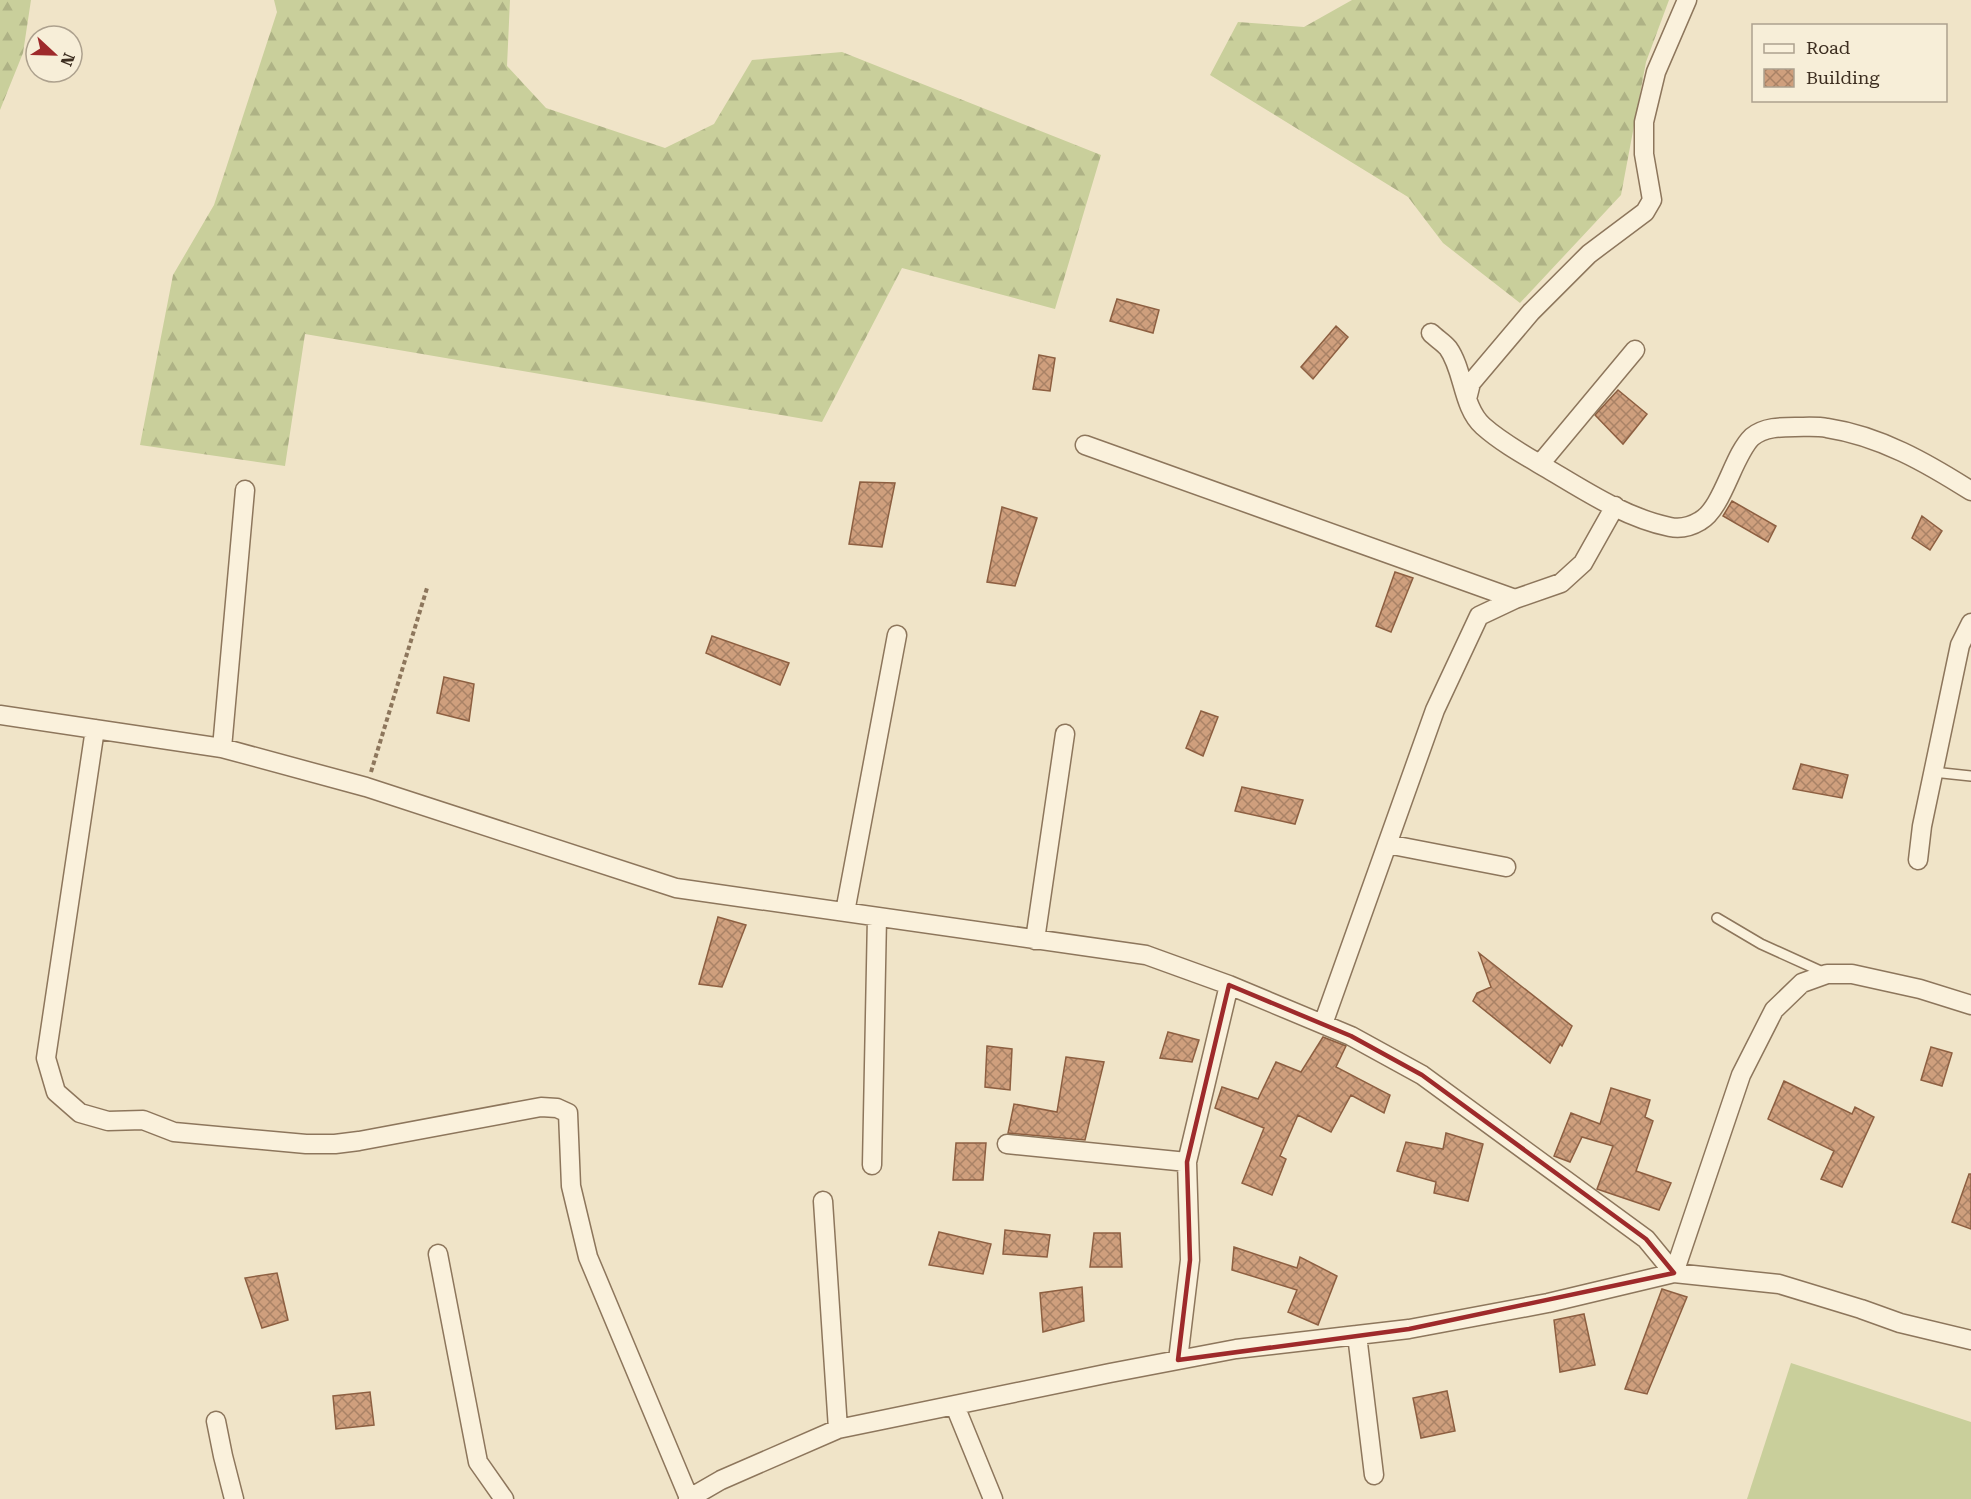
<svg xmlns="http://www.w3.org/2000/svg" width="1971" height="1499" font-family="'Roboto Serif',serif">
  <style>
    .forest { fill: url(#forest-firs) }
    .pitch { fill: #c9cf9b }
    .building { fill: url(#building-cross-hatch); stroke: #8d5f41; stroke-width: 1.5 }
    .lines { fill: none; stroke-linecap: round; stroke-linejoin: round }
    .lane-casing { stroke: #8d765c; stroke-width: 12 }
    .street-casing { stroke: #8d765c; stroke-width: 21 }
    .path { stroke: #8d765c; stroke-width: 4; stroke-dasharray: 4.5 3; stroke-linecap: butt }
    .lane { stroke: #faf1dc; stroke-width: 9 }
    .street { stroke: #faf1dc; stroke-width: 18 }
    .marked { fill: none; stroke: #9e2a2b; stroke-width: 4.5; stroke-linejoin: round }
  </style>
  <defs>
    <pattern id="forest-firs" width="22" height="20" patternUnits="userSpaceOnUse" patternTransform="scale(1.5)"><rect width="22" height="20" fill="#c9cf9b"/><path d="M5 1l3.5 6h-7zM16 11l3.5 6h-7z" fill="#aeb285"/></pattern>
    <pattern id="building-cross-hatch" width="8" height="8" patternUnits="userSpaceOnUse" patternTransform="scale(1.5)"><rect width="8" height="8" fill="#cf9f7d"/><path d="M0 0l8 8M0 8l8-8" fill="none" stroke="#a98266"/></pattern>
  </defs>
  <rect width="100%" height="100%" fill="#f0e4c8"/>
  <path class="forest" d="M0 0H31L23 53 0 110Z
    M274 0H510L507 66 546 108 665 148 714 124 752 60 842 52 1101 155 1055 309 902 268 822 422 305 334 285 466 140 445 173 275 214 205 277 12Z
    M1352 0H1669L1646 62 1621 195 1520 303 1443 243 1408 197 1210 75 1238 22 1304 27Z"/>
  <path class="pitch" d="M1791 1363 1971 1422V1499H1747Z"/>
  <path class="building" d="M1117 299 1159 310 1153 333 1110 321Z
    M1336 326 1348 337 1313 379 1301 367Z
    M1039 355 1055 358 1050 391 1033 389Z
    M1618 390 1647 414 1623 444 1595 415Z
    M860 482 895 483 882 547 849 544Z
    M1732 501 1776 526 1768 542 1723 516Z
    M1002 507 1037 518 1015 586 987 582Z
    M1922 516 1942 531 1930 550 1912 538Z
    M1395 572 1413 578 1391 632 1376 626Z
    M712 636 789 663 780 685 706 653Z
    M444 677 474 684 469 721 437 713Z
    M1201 711 1218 717 1203 756 1186 748Z
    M1801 764 1848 775 1842 798 1793 789Z
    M1242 787 1303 800 1295 824 1235 811Z
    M718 917 746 925 722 987 699 984Z
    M1479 953 1572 1026 1562 1046 1560 1044 1550 1063 1473 1001 1477 993 1491 987Z
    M1168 1032 1199 1040 1192 1062 1160 1058Z
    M1323 1037 1346 1046 1336 1067 1390 1095 1384 1113 1351 1095 1331 1132 1298 1115 1280 1156 1286 1159 1272 1195 1242 1183 1264 1128 1215 1108 1222 1087 1258 1099 1276 1062 1301 1072Z
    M987 1046 1012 1049 1010 1090 985 1087Z
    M1931 1047 1952 1053 1942 1086 1921 1080Z
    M1066 1057 1104 1062 1085 1140 1008 1133 1014 1104 1057 1112Z
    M1784 1081 1852 1114 1855 1107 1874 1117 1842 1187 1821 1179 1834 1151 1768 1119Z
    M1611 1088 1650 1100 1645 1117 1653 1121 1636 1171 1671 1183 1659 1210 1597 1189 1613 1146 1582 1137 1570 1162 1554 1156 1571 1113 1600 1124Z
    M1446 1133 1483 1144 1468 1201 1434 1193 1436 1182 1397 1171 1406 1142 1443 1149Z
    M956 1143H986L983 1180H953Z
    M1969 1174H1971V1229L1952 1222Z
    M1005 1230 1050 1235 1047 1257 1003 1254Z
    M939 1232 991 1244 983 1274 929 1265Z
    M1094 1233H1120L1122 1267H1090Z
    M1234 1247 1297 1268 1300 1257 1337 1276 1318 1325 1288 1312 1297 1290 1232 1270Z
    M277 1273 288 1320 262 1328 245 1278Z
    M1082 1287 1084 1321 1043 1332 1040 1293Z
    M1662 1289 1687 1297 1647 1394 1625 1389Z
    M1584 1314 1595 1365 1560 1372 1554 1320Z
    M1447 1391 1455 1431 1421 1438 1413 1398Z
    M370 1392 374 1425 336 1429 333 1396Z"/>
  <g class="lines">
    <defs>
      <path id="lane" d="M1933 772 1971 776
        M1717 918 1761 944 1825 973"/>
      <path id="street" d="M1431 333C1436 338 1444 343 1448 348 1464 370 1462 407 1483 426 1502 443 1526 456 1548 469 1585 491 1626 518 1670 527 1680 529 1690 527 1700 521 1723 508 1733 455 1752 437 1764 427 1781 427 1795 427 1806 427 1817 426 1827 428 1880 436 1927 463 1971 491
        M1467 399 1471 383 1531 312 1589 254 1645 212 1652 200 1644 154V122L1656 72 1687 0
        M1085 445 1515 599
        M1540 464 1635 350
        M0 715 222 748 366 787 676 888 1146 955 1229 985 1351 1036 1422 1075 1646 1239 1674 1273
        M95 729 46 1058 56 1092 80 1113 108 1121 143 1120 174 1132 306 1144H335L359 1141 541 1107 557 1108 568 1113 571 1186 588 1257 689 1498
        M222 748 245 490
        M1387 844 1506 867
        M1918 860 1922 826 1960 645 1971 623
        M845 912 897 635
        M1035 940 1065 734
        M1323 1024 1435 710 1479 616 1515 599 1561 583 1583 563 1615 506
        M1007 1144 1187 1162
        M872 1165 877 917
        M823 1201 838 1429
        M438 1254 478 1462 504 1499
        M1674 1273 1741 1075 1774 1010 1802 983 1827 974H1852L1920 989 1971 1005
        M1357 1335 1374 1475
        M1178 1360 1190 1260 1187 1162 1229 985
        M955 1406 993 1499
        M216 1421 223 1456 234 1499
        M688 1499 721 1480 838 1429 1110 1373 1236 1349 1409 1329 1548 1303 1674 1273 1779 1284 1861 1309 1900 1323 1971 1340"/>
    </defs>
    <use href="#lane" class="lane-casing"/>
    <use href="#street" class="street-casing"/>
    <path class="path" d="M371 772 427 588"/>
    <use href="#lane" class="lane"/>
    <use href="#street" class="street"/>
  </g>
  <path class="marked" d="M1229 985 1351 1036 1422 1075 1646 1239 1674 1273 1409 1329 1178 1360 1190 1260 1187 1162Z"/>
  <rect x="1752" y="24" width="195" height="78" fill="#f7eed8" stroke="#ada18e" stroke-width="1.5"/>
  <rect x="1764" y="44" width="30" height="9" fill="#faf1dc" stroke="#ada18e" stroke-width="1.5"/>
  <text x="1806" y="54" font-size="18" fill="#3d2e20">Road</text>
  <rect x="1764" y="69" width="30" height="18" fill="url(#building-cross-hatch)" stroke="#ada18e" stroke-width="1.5"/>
  <text x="1806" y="84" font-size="18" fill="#3d2e20">Building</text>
  <g transform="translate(54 54) rotate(112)"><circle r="28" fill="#f7eed8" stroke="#ada18e" stroke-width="1.5"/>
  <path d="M0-4.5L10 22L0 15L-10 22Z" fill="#9e2a2b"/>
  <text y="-9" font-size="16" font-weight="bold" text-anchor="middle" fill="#3d2e20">N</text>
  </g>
</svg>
